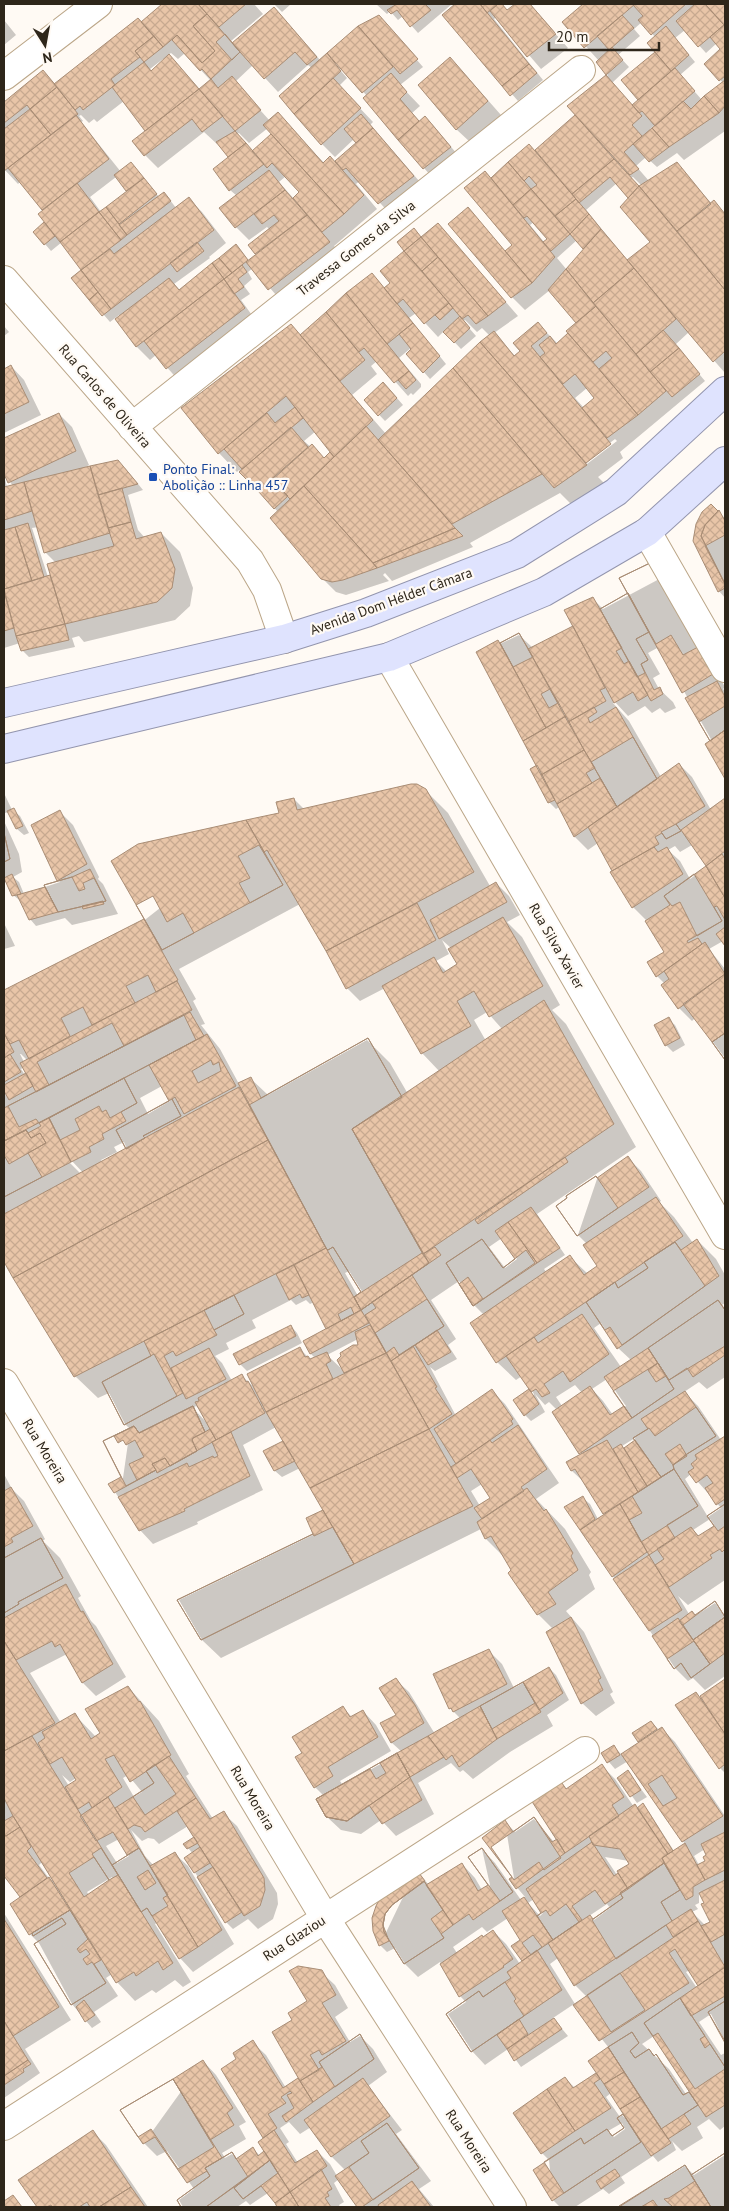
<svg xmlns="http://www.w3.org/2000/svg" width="729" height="2211" font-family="'PT Sans',sans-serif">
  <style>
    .shadow { fill: #0003; fill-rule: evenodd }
    .building { fill: url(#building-cross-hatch); stroke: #a98d75; fill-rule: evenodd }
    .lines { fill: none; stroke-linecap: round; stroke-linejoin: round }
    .minor-casing { stroke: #bba688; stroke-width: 30 }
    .major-casing { stroke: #9395ae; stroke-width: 30 }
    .minor { stroke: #fff; stroke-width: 28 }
    .major { stroke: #dfe3fe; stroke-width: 28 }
    .transit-dot { fill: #1a4fb4; stroke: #fffaf4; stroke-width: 2 }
    .labels { text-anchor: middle; stroke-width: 4.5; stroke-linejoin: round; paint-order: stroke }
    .street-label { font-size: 14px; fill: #2e261a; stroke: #fffaf4 }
    .transit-label { font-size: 14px; fill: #164399; stroke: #fffaf4; text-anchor: start }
  </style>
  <defs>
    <pattern id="building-cross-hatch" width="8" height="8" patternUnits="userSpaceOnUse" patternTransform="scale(1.25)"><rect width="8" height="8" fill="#e8c5a8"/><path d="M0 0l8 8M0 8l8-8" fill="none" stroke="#c7a990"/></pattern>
  </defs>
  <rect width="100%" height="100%" fill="#fffaf4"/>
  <path class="shadow" d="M164 4H254L263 14 231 41 233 44 274 8 321 61 359 27 385 23 423 67 400 85 420 106 412 113 420 122 432 124 457 154 430 175 365 98 367 96 337 63 335 64 347 78 339 86 373 122 370 125 427 190 392 216 360 181 356 184 377 209 334 246 342 255 282 302 253 268 248 272 252 279 244 286 250 294 241 300 257 322 180 382 156 355 150 360 137 347 117 320 121 317 119 315 110 322 73 279 87 275 62 242 51 251 45 244 51 228 43 211 20 182 18 184 4 169V142L7 140 4 136V103L43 72 55 84 142 23ZM171 53 178 59 185 53 211 81 200 90 168 55ZM163 59 164 61 152 71 150 69ZM253 65 278 92 308 65 312 68 322 144 335 157 354 139 358 143 335 162 324 163 278 114 270 121 235 82ZM124 101 147 131 145 155 158 168 204 132 217 144 219 143 230 158V190L237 196 236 227 249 240 267 227 269 229 250 245 257 254 249 261 242 253 180 290 174 284 210 258 209 257 226 243 202 212 188 198 176 208 170 200 159 197 131 164 121 172 81 122 83 121 79 116 81 115 89 123 94 119 97 122ZM268 128 273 134 253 152 237 134 239 133 249 143ZM286 176 301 192 294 199 279 182ZM116 177 128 191 101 212 90 197Z
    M274 4H291L282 12Z
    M376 4H452L418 33 403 16 398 20 390 11 387 14Z
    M457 4H501L508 11 517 4H530L568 48 541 69 496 17 494 19 543 80 518 101 444 15Z
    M585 4H725V131L684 160 677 153 657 167 646 157 636 166 649 181 677 164 712 204 714 202 725 214V373L689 332 675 345 705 381 620 452 623 458 598 477 605 484 573 506 560 493 470 543 473 547 392 581 385 573 383 575 389 581 346 595 336 592 322 578 278 512 239 470 237 472 219 453 301 336 346 294 371 275 385 289 392 283 422 238 438 224 518 316 494 333 516 357 522 352 538 324 558 344 578 323 550 290 525 310 512 297 468 209 506 252 513 245 491 179 508 163 535 152 577 116 569 107 608 75 597 63 599 61 564 22ZM642 22 655 37 657 52 639 100 633 106 612 83 629 67 618 55 640 36 634 29ZM685 30 706 53 717 43 722 49 706 64 723 83 702 100 680 75 695 62 675 38ZM656 124 657 126 650 130V129ZM633 177 642 186 639 187 631 178ZM617 183 630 198 652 242 628 261 586 210ZM534 222 548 239 544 242 530 225ZM577 240 585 249 567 270 557 258ZM416 313 438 337 444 331 461 349 476 336 463 321 465 320 477 332 482 328 490 336 386 434 352 395 377 374 371 366 377 361 408 396 411 393 413 395 421 387V384L399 358 412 347 413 349 408 354 430 379 446 364 409 318ZM587 388 596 398 584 408 575 398ZM316 431 336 457 335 458 324 459 304 441ZM615 439 617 441 587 464 585 462Z
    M4 20 16 35 4 45Z
    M463 72 501 115 470 142 456 129Z
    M4 326 9 332 4 336Z
    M11 366 24 380 41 415 4 433V370Z
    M390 390 403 405 385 421 365 400Z
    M59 414 72 427 89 465 82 469 125 468 143 490 128 495 138 530 145 538 161 533 180 552 193 588 190 606 175 620 84 642 79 636 72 638 75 647 29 657 22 650 20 643 4 648V439ZM4 475H5L13 486 7 487ZM38 527 45 552 56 563 52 576 48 577 32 528Z
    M711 505 725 518V598L719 591 694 541Z
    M663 577 725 687 723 689 725 691V777L707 744 712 741 659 647 648 653 660 674 653 678 659 689 673 702 676 708 665 713 660 708 652 713 645 706 628 716 615 702 613 703 629 721 661 777 679 764 692 777 711 810 725 799V944L723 941 709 949 725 969V1058L695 1018 692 1021 679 1008 665 984 657 976 666 953 646 920 633 907 598 843 588 850 575 837 559 807 556 809 549 802 498 641 500 644 519 635 533 648 574 626 592 598 603 609ZM692 845 708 866 690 879 680 861 668 850 675 846 680 852Z
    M425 790 448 813 490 886 496 883 509 896 520 915 507 922 522 937 560 1005 552 1010 566 1024 636 1147 537 1214 565 1255 544 1269 547 1273 570 1257 588 1274 599 1267 587 1244 578 1235 597 1179 628 1158 641 1171 661 1201 659 1202 674 1217 693 1243 697 1240 716 1259 725 1275V1303L722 1305 725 1308V1377L707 1389 699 1382 684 1392 698 1406 721 1440 725 1437V1580L688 1605 678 1596 689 1614 695 1616 715 1603 725 1616V1676L705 1690 693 1678 688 1681 675 1668 581 1529 583 1498 590 1504 598 1519 605 1514 585 1483 572 1471 568 1463 581 1454 553 1412 557 1410 549 1402 545 1405 535 1394 545 1412 531 1421 525 1415 534 1394 522 1376 516 1380 497 1362 484 1315 474 1305 459 1281 431 1300 456 1339 448 1345 457 1359 435 1371 430 1367 456 1416 492 1391 505 1404 559 1483 536 1499 565 1529 591 1572 589 1575 595 1589 566 1611 584 1632 613 1692 610 1694 615 1703 596 1716 582 1703 547 1632 553 1629 538 1614 504 1557 486 1539 481 1529 221 1658 202 1640 179 1600 315 1534 324 1510 300 1468 282 1477 275 1471 265 1451 287 1446 276 1427 243 1445 263 1490 197 1522 198 1524 153 1544 140 1530 115 1492 123 1478 130 1429 125 1424 109 1393 98 1398 75 1376 4 1260V992L146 919 280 814 294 799 304 809ZM300 904 347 988 360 1001 385 988 422 1053 440 1072 408 1094 390 1063 367 1040 268 1095 250 1078 239 1084 220 1049 201 1025 205 1024 193 1001 196 999 179 969ZM442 940 451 948 458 965 447 972 436 961 449 954ZM487 1012 503 1030 486 1041 474 1020ZM20 1054H21L27 1060 24 1062ZM24 1067 27 1074 25 1075 21 1069ZM162 1086 170 1101 148 1114 140 1098ZM124 1142 127 1149 102 1162 101 1160 117 1152 114 1147ZM68 1161H72L86 1176 85 1178ZM502 1238 517 1259 505 1268 489 1247ZM349 1271 363 1293 358 1296 345 1273ZM291 1300 296 1305 306 1300 310 1304 314 1302 328 1329 311 1354 315 1358 311 1360 300 1349 256 1389 242 1376 232 1381 222 1363 215 1356 229 1349 226 1343 256 1328 252 1320ZM601 1323 618 1348 631 1360 621 1367 594 1328ZM358 1339 360 1346 344 1371 327 1355ZM607 1379 626 1406 613 1415 603 1401 592 1389ZM575 1385 582 1393 562 1406 556 1397ZM196 1406 201 1411 207 1423 193 1408ZM635 1438V1442L625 1449 622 1446ZM691 1474 721 1508 708 1517 685 1479ZM482 1484 491 1498 480 1506 471 1491ZM710 1519 715 1526 700 1537 693 1530Z
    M4 793 12 810 20 816 29 833 24 835 17 829 9 812 5 813 4 816Z
    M60 812 73 825 99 877 98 879 103 884 118 914 72 925 65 918 36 926 30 919 22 902 13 895 7 880 4 882V821L19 854 22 872 13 877 19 882 24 894 60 882 58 880Z
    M4 923 15 946 4 949Z
    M668 1019 675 1025 685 1045 673 1052 666 1045Z
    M291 1326 297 1333 302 1343 247 1371 240 1364Z
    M4 1474 12 1489 24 1501 45 1539 43 1541 60 1558 81 1596 78 1598 91 1621 96 1626 126 1677 96 1696 83 1683 70 1659 65 1655 30 1673 61 1723 75 1715 96 1737 102 1733 128 1687 159 1721 189 1774 186 1776 213 1819 223 1813 237 1826 277 1893 278 1904 273 1919 258 1929 248 1919 233 1929 226 1922 186 1858 193 1854 185 1844 194 1839 198 1843 188 1826 159 1844 154 1839 148 1838 142 1841 131 1830 145 1856 154 1866 174 1853 188 1866 234 1944 193 1972 180 1958 158 1922 155 1924 191 1982 183 1987 175 1980 156 1993 152 1990 135 2001 117 1982 112 1974 106 1978 118 1996 94 2012 101 2022 92 2028 72 2004 39 1943 30 1934 21 1898 4 1874ZM62 1775 70 1782 76 1778 78 1780 69 1786ZM128 1775 142 1792 134 1797 123 1778ZM119 1839 129 1856 117 1863 106 1846ZM42 1862 52 1880 51 1881 39 1865ZM112 1877 113 1879 89 1895 87 1892Z
    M488 1650 502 1664 514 1688 549 1668 556 1675 569 1700 547 1715 553 1726 510 1752 473 1779 463 1770 460 1772 451 1763 418 1783 434 1814 396 1836 381 1820 361 1834 341 1830 327 1817 324 1796 315 1787 303 1753 343 1708 352 1717 363 1711 376 1725 391 1751 340 1781 343 1785 402 1752 392 1743 381 1724 398 1715 395 1679 409 1692 435 1734 461 1719 450 1708Z
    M725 1681V1773L720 1768 696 1693 700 1698Z
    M651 1722 659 1730 661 1728 675 1742 725 1816V2041L711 2014 699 2022 721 2055 725 2053V2126L720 2130 709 2119 697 2127 703 2138 682 2151 672 2141 676 2150 658 2162 653 2156 621 2177 625 2183 609 2194 603 2189 575 2207H560L553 2200 549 2160 542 2153 565 2078 575 2088 598 2073 609 2048 574 2004 553 2018 568 2036 521 2067 508 2049 485 2065 472 2051 448 2014 466 2002 460 1996 440 1962 418 1977 405 1964 395 1948 387 1952 380 1945 416 1870 429 1885 462 1864 475 1878 482 1890 490 1885 482 1849 495 1863 521 1900 525 1897 510 1879 514 1878 505 1822 515 1832 534 1819 554 1842 558 1839 560 1782 567 1789 602 1766 615 1779 634 1807 637 1809 642 1805 649 1812 674 1851 685 1844 628 1761 615 1769 602 1754 614 1747 622 1755 640 1743 634 1733ZM705 1849 708 1855 706 1861 699 1865 694 1856ZM605 1857 629 1861 631 1864 617 1875ZM699 1891 706 1904 711 1922 705 1925 692 1912 698 1909 695 1905 699 1903ZM534 1899 543 1913 540 1916 528 1903ZM607 1904 610 1908 594 1920 589 1916ZM508 1918 522 1940 524 1962 520 1964 506 1944 493 1931 457 1953 453 1947 482 1927 487 1932ZM558 1958 575 1985 587 1997 575 2004 550 1964ZM690 1970 699 1986 697 1988 686 1972ZM654 2036 691 2092 686 2094 669 2069 642 2044ZM611 2093 628 2120H627L622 2115 620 2117 606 2097ZM622 2123 625 2129 614 2137 608 2131Z
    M628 1772 647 1797 637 1803 619 1778Z
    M4 1913 71 2020 25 2049 40 2073 4 2098Z
    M321 1972 335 1985 348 2008 335 2017 350 2042 360 2036 373 2049 387 2072 368 2086 402 2130 396 2134 431 2181 419 2189 434 2207H359L339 2179 334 2183 344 2202 339 2205 340 2207H278L268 2193 250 2205 246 2201 237 2207H183L179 2200 194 2189 167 2151 157 2156 144 2143 203 2061 216 2075 246 2122 239 2126 246 2139 222 2153 225 2158 232 2154 237 2159 253 2148 260 2156 266 2152 265 2139 223 2069 238 2059 252 2042 266 2055 286 2088 300 2079 294 2021 309 2002ZM289 2122 300 2134 311 2127 332 2157 346 2171 337 2176 330 2164 317 2151 298 2163 286 2144 289 2142 280 2128Z
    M93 2132 106 2145 148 2207H38L20 2180Z
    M725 2155V2207H619L685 2166 694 2175Z"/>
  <path class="building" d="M162 4H198L207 14 193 26 215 51 202 63 177 35 163 47 141 22Z
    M198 4H246L219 27Z
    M397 4H425L431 10 410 27 397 10 391 14 387 10Z
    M455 4H480L529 64 502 86 442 15Z
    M480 4H498L487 13Z
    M498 4H502L507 10 515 4H530L556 34 527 57 490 11Z
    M583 4H635L584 48 562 22Z
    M635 4H686L651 35 638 20 643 16 633 5Z
    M695 4H705L724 25 698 47 676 21Z
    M705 4H725V24L724 25Z
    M274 7 317 57 307 65 295 52 264 79 232 43Z
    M207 14 240 52 211 79 202 69 200 71 172 40 177 35 202 63 215 51 193 26Z
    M379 15 418 59 400 74 358 26Z
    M622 15 634 28 609 50 597 36Z
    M138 18 154 36 135 51 140 57 111 79 115 85 83 110 80 106 75 110 54 84Z
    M725 24V76L719 81 704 64 720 49 710 37Z
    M358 26 393 67 362 93 327 53Z
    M666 26 689 55 671 71 647 43Z
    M225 34 240 52 232 60 216 42Z
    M154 36 163 47 144 62 135 51Z
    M612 47 623 60 606 75 596 62Z
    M655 52 671 71 638 100 621 80Z
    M327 53 341 71 294 114 279 96Z
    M169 54 199 89 145 131 112 87 144 62 151 71Z
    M450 57 488 101 456 130 418 85Z
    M529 64 537 73 510 96 502 86Z
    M675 68 695 91 655 126 642 111 639 113 632 105Z
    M43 70 57 87 30 109 27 105 4 123V102Z
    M391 73 407 92 400 99 419 121 398 140 363 98Z
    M606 75 642 116 632 125 642 136 624 152 639 169 630 175 567 106Z
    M232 76 261 110 235 131 199 89 211 79 218 88Z
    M333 78 361 108 321 145 294 114Z
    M725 80V106L719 113 704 96Z
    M57 87 78 114 51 135 30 109Z
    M199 89 223 116 202 132 192 119 144 156 132 141Z
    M704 96 719 113 669 147 652 128 683 101 691 109Z
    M30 109 51 135 4 171V129Z
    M278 112 323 163 330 156 364 195 344 214 263 125Z
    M361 114 373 128 356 143 344 129Z
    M76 115 109 159 42 210 8 168Z
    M575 115 614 159 572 194 535 150Z
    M425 116 451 147 423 169 398 140Z
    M373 128 414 176 378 204 346 168 343 170 335 161Z
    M652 128 669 147 649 162 633 144Z
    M235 131 246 143 228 157 216 142Z
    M271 134 344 214 322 232 293 198 299 192 272 163 267 168 252 151Z
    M246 143 264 164 229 191 213 169Z
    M529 144 576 199 555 216 531 189 537 185 529 176 524 181 508 162Z
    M614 159 639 186 628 198 610 177 579 203 572 194Z
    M131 162 144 178 126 191 114 175Z
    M508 162 531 189 513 205 491 178Z
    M677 162 711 204 677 231 639 186Z
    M269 170 285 190 235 228 219 208Z
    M485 171 555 257 532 283 505 251 512 245 464 188Z
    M144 178 157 194 119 224 106 207Z
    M77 183 99 212 60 242 38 214Z
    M639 186 725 290V351L713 362 627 260 650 242 620 207Z
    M531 189 570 234 551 251 543 242 547 239 527 216 524 218 513 205Z
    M285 190 307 215 255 254 248 245 279 221 274 215 262 224 254 214Z
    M164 192 171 201 127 235 119 225Z
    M189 197 214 230 111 309 81 270 110 249 114 254Z
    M576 199 589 214 570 234 555 216Z
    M714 200 725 214V290L677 231Z
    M106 207 127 235 121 240 99 212Z
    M468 207 532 283 511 298 448 224Z
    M99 212 121 240 81 270 60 242Z
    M589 214 601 229 583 249 570 234Z
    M307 215 330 242 268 290 246 262Z
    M44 222 55 236 44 245 33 232Z
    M438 223 506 302 488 316 421 237Z
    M414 228 421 237 404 251 397 242Z
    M601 229 634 268 593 303 566 269Z
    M421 237 438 257 422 271 404 251Z
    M197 242 204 251 177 272 170 263Z
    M236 244 248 260 232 273 219 258Z
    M404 251 449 303 424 324 403 299 397 304 384 288 390 283 380 271Z
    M438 257 488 316 476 324 468 315 462 319 422 271Z
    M219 258 232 273 224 279 212 263Z
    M212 263 224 279 136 347 115 319 169 278 179 290Z
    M242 265 247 272 238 279 244 287 234 294 224 279Z
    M634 268 676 319 636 354 593 303Z
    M566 269 596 306 576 323 548 290Z
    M81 270 98 292 89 300 71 278Z
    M372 273 413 323 387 344 346 293Z
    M224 279 245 308 166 369 144 341Z
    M98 292 111 309 102 316 89 300Z
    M346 293 409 371 394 383 364 348 359 352 326 312Z
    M449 303 453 308 440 320 435 315Z
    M596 306 666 391 638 415 599 369 612 358 606 351 593 362 566 331Z
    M326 312 365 360 340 381 300 335Z
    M460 316 470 328 454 343 443 332Z
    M538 322 547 333 531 346 611 444 586 463 480 342 494 331 514 356 520 351 513 343Z
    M413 323 440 356 423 373 406 354 411 349 399 334Z
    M291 324 373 420 334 457 286 396 218 454 181 408Z
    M663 330 679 348 650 372 636 354Z
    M568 333 638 415 607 438 582 408 594 398 575 374 563 384 540 357 545 353 539 345 550 336 556 344Z
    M480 342 587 465 554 488 453 368Z
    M679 348 700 374 672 397 650 372Z
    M11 365 29 402 4 414V369Z
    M453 368 542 474 452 524 378 440Z
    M409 371 416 380 406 389 398 380Z
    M383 382 397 398 378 416 364 400Z
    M295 407 303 418 242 469 224 449 267 413 275 423Z
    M59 413 76 451 8 483 4 474V438Z
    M366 426 455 528 373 563 304 486Z
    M291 427 308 447 258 491 239 472Z
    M312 444 324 458 330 452 334 457 290 499 272 480Z
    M118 460 138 484 98 495 90 466Z
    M90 466 110 533 44 553 24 482Z
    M272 480 288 496 274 509 258 491Z
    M24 482 32 511 4 520V487Z
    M304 486 373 563 377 568 343 580 332 582 321 579 270 518Z
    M122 488 131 522 108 528 98 495Z
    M711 504 718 511 705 525 701 536 725 584V588L718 592 693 541 696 524 702 512Z
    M719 510 725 521V584L701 536 705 525Z
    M131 522 136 539 161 532 175 569 172 588 157 602 65 624 47 564 114 546 108 528Z
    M28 523 44 577 32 581 15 527Z
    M15 527 32 581 4 589V530Z
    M455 528 463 536 377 568 373 563Z
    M725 535V584L705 546Z
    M650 563 713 674 682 693 619 578Z
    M650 563 698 647 683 655 671 635 656 644 619 578Z
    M50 575 65 624 16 636 4 589Z
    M4 591 14 628 4 631Z
    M628 593 649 632 636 639 648 660 641 664 654 690 660 687 663 694 651 701 600 609Z
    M628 593 649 632 636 639 648 660 641 664 645 673 637 677 600 609Z
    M593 597 622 648 616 651 624 664 629 661 648 695 638 701 633 692 614 703 564 610Z
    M65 624 69 640 21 651 16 636Z
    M573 626 605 688 600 690 606 701 568 722 528 649Z
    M519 633 533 657 513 667 500 643Z
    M519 633 566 716 546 728 500 643Z
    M498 640 546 728 523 741 476 652Z
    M717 681 725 697V730L710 741 685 698Z
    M550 689 558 703 549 708 541 694Z
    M725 706V730L710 741 699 722Z
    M594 707 597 712 588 718 590 723 616 707 657 779 617 807 568 722Z
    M566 716 584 750 541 775 523 741Z
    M725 730V779L705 744Z
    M633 737 657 779 617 807 591 762Z
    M584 750 595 768 586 773 592 783 557 804 541 775Z
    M679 763 705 806 676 824 681 831 666 839 662 833 655 837 659 844 612 871 588 827Z
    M537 765 555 800 548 803 530 769Z
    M600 778 617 807 574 837 557 804Z
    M411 784H417L426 789 474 872 326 951 267 850 264 852 246 820 279 813 276 802 294 798 297 810Z
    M725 798V851L706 866 681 830Z
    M14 808 23 826 16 829 7 811Z
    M60 810 87 864 57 881 31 825Z
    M246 820 283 885 162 950 111 861 138 844Z
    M676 824 681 831 666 839 661 832Z
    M4 833 10 859 4 862Z
    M4 833 10 859 4 862Z
    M259 845 283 885 250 903 239 883 250 878 238 856Z
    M654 847 658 852 667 847 683 874 632 908 610 872Z
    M722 854 725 859V898L706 866Z
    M706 866 725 898V920L717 906 714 907 722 921 687 941 688 943 698 938 702 944 656 977 647 962 664 952 645 921 670 905 664 896Z
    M90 869 106 901 58 912 44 885 72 877Z
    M12 874 21 894 12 896 4 878Z
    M694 874 722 921 697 936 680 902 672 906 664 896Z
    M72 877 79 891 85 889 83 883 94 878 106 901 58 912 44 885Z
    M496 882 507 902 439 939 430 920Z
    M45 887 58 912 29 920 17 895Z
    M153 896 167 922 183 913 194 933 162 950 136 905Z
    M103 901 104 904 83 909 82 906Z
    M417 903 436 940 346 989 326 951Z
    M503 917 543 986 489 1017 474 991 457 1001 471 1026 421 1054 382 986 434 957 443 973 457 964 448 949Z
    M144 919 178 980 156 992 148 975 126 986 135 1003 92 1025 83 1007 61 1018 70 1036 29 1059 19 1040 10 1044 4 1033V990Z
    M725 927V946L716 934Z
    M705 942 725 974 678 1009 661 985 669 979 664 971Z
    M725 974V1033L712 1042 683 1004Z
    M177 981 192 1010 36 1092 20 1063Z
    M544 1000 614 1124 423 1254 352 1129Z
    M190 1012 204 1036 4 1141V1108Z
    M184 1015 196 1040 39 1123 36 1119 19 1127 8 1106Z
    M669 1017 680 1038 665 1046 654 1025Z
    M112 1023 124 1046 49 1085 37 1062Z
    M4 1033 14 1052 4 1058Z
    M725 1033V1060L712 1042Z
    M725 1033V1060L712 1042Z
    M207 1034 236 1086 184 1114 175 1097 172 1099 181 1116 143 1136 145 1138 126 1149 116 1130 169 1101 149 1065ZM211 1060 213 1065 219 1062 221 1071 198 1083 192 1071Z
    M368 1038 402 1097 352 1129 423 1254 435 1247 441 1255 361 1310 354 1297 361 1292 333 1247 328 1250 326 1248 238 1083 251 1077 261 1098Z
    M368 1038 402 1097 352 1129 429 1263 361 1310 354 1297 361 1292 333 1247 328 1250 326 1248 249 1105Z
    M10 1054 21 1072 4 1082V1058Z
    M26 1073 33 1086 9 1100 4 1091V1085Z
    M124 1078 137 1103 110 1118 106 1110 102 1112 99 1106 75 1119 80 1130 60 1140 49 1118Z
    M124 1078 137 1103 121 1112 126 1121 102 1134 104 1139 89 1147 91 1152 71 1162 49 1118Z
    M239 1087 268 1140 13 1278 4 1262V1214Z
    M172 1099 181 1116 143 1136 145 1138 126 1149 116 1130Z
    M49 1118 71 1162 4 1197V1141L26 1130 28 1133 41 1126 39 1123Z
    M26 1130 31 1138 40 1133 46 1143 9 1164 4 1155V1141Z
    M26 1130 31 1138 40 1133 46 1143 28 1153 42 1177 4 1197V1141Z
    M268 1140 326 1248 74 1377 13 1278Z
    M628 1156 649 1187 577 1236 556 1206 567 1198 566 1196 596 1176 597 1178Z
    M565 1157 568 1162 478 1224 475 1220Z
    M596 1176 618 1208 577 1236 556 1206 567 1198 566 1196Z
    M656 1197 683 1236 496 1363 470 1323 570 1255 584 1275 597 1266 583 1245Z
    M531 1207 560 1248 537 1263 508 1222Z
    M508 1222 537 1263 473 1306 446 1263 482 1239 503 1268 515 1259 495 1231Z
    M482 1239 503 1268 526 1250 535 1263 473 1306 446 1263Z
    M697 1239 719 1276 617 1349 586 1302 615 1282 618 1288 648 1268 644 1262 675 1242 681 1250Z
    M675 1242 705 1286 622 1345 610 1327 605 1330 586 1302 615 1282 618 1288 648 1268 644 1262Z
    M326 1248 361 1310 326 1329 294 1265Z
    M422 1253 429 1263 361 1310 354 1297Z
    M294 1265 309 1295 302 1298 300 1294 289 1300 276 1274Z
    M412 1275 444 1326 391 1361 365 1315 376 1308 372 1302Z
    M468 1277 483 1299 473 1306 459 1284Z
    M234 1295 244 1314 214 1330 217 1335 176 1356 173 1351 164 1356 183 1393 124 1425 102 1382 151 1356 144 1341Z
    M234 1295 244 1314 214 1330 204 1310Z
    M427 1299 444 1326 399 1355 394 1347 386 1353 375 1333Z
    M718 1300 725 1310V1346L669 1380 648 1348Z
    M718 1300 725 1310V1355L693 1377 687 1368 669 1380 648 1348Z
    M351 1307 354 1314 341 1321 338 1314Z
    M361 1310 369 1323 310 1354 303 1341Z
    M582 1314 609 1354 570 1382 563 1371 544 1384 550 1393 542 1397 536 1389 531 1392 506 1356 534 1337 538 1343Z
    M291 1325 296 1336 239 1365 233 1354Z
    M370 1325 386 1353 344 1373 337 1360 341 1356 340 1353 353 1345H358L355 1332Z
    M437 1330 451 1352 428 1365 415 1345Z
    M413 1346 437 1387 435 1388 452 1414 429 1429 391 1361Z
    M300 1347 305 1357 308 1356 310 1359 327 1352 331 1361 326 1364 333 1379 266 1412 247 1374Z
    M209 1348 226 1379 186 1399 171 1368Z
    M648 1348 674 1389 632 1418 604 1377Z
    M386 1353 429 1429 310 1488 266 1412Z
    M154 1354 177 1396 124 1425 102 1382Z
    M658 1363 666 1376 656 1382 648 1370Z
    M658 1363 674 1389 632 1418 613 1391Z
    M242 1374 246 1382 248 1381 265 1413 216 1440 195 1402 199 1401 198 1398Z
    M590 1386 610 1415 624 1406 632 1418 579 1454 552 1412Z
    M492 1389 513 1419 511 1421 513 1424 456 1464 434 1429Z
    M529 1389 539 1404 524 1416 513 1400Z
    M685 1391 716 1436 687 1454 673 1465 674 1469 661 1477 633 1438 648 1429 641 1419Z
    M193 1406 205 1432 193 1438 192 1440 197 1451 170 1466 165 1458 152 1464 156 1470 137 1480 129 1464 144 1457 135 1440 126 1445 123 1440 118 1443 114 1436 134 1426 139 1433Z
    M193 1406 205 1432 193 1438 192 1440 197 1451 170 1466 165 1458 152 1464 156 1470 126 1486 103 1441 134 1426 139 1433Z
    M193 1406 205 1432 210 1429 216 1440 157 1473 156 1470 114 1493 108 1484 121 1477 103 1441 134 1426 139 1433Z
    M696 1407 716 1436 687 1454 673 1465 674 1469 661 1477 633 1438 649 1428 655 1436Z
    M518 1425 547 1469 521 1487 524 1491 482 1519 474 1508 490 1498 471 1469 457 1478 451 1467 490 1440 492 1443Z
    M429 1429 473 1506 354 1564 310 1488Z
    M231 1432 250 1476 184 1509 185 1511 139 1531 118 1497 187 1463 189 1467 213 1456 214 1458 218 1456 212 1442Z
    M725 1436V1499L716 1505 705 1488 713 1483 707 1475 696 1483 688 1472 694 1468 691 1464 697 1459 695 1455Z
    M607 1440 638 1492 603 1514 575 1469 571 1471 566 1462Z
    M635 1440 661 1477 647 1486 624 1448Z
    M283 1441 295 1461 274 1471 263 1451Z
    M621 1444 647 1486 638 1492 613 1449Z
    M680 1444 687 1456 673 1465 665 1454Z
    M674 1469 698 1506 667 1525 675 1538 649 1555 620 1504Z
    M674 1469 698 1506 641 1542 629 1520 642 1513 632 1496Z
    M11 1487 33 1526 11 1538 13 1542 4 1547V1491Z
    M527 1488 544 1511 546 1509 573 1553 571 1556 578 1570 548 1592 556 1604 537 1615 508 1573 511 1570 491 1536 485 1539 477 1522Z
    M583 1496 595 1519 580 1530 564 1507Z
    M620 1504 647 1552 612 1577 580 1530Z
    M725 1504V1526L718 1531 707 1516Z
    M725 1504V1549L722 1552 720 1549 710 1555 712 1558 669 1587 655 1565 664 1559 657 1549 691 1527 698 1536 714 1526 707 1516Z
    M323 1510 354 1564 201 1640 177 1600 313 1534 306 1518Z
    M333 1527 354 1564 201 1640 177 1600 313 1534 314 1536Z
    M41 1538 63 1578 18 1602 19 1604 4 1613V1558Z
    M41 1538 63 1578 18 1602 19 1604 4 1613V1558Z
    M649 1555 682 1610 649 1631 613 1579Z
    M66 1584 81 1612 83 1611 113 1664 82 1683 60 1644 55 1647 52 1641 16 1660 4 1641V1618Z
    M715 1601 725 1617 693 1640 679 1621 692 1611 695 1615Z
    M715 1601 725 1617 693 1640 683 1625Z
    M571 1617 601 1678 598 1680 603 1690 581 1704 546 1632Z
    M725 1617V1653L710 1664 693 1640Z
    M678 1618 710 1664 691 1678 681 1663 674 1669 652 1636Z
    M4 1641 55 1723 4 1751Z
    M694 1641 710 1664 691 1678 681 1663 674 1669 667 1659Z
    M489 1649 507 1684 453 1712 451 1708 449 1709 433 1674Z
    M549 1667 563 1693 539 1710 523 1682Z
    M396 1678 415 1705 424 1723 391 1743 380 1723 396 1715 379 1688Z
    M725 1679V1734L700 1696Z
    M523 1682 535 1703 492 1729 480 1706Z
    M523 1682 541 1712 497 1739 480 1706Z
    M128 1686 139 1702 140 1701 171 1755 130 1782 114 1755 105 1759 122 1787 92 1808 89 1802 78 1809 65 1787 76 1780 62 1757 50 1764 38 1743 45 1738 42 1732 75 1713 91 1739 100 1733 85 1709Z
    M696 1692 725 1734V1764L719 1769 675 1705Z
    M343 1706 350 1717 363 1710 378 1737 328 1767 333 1776 314 1788 295 1757 302 1753 292 1737Z
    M480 1706 497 1739 459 1767 452 1755 446 1760 428 1736Z
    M651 1721 657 1729 638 1742 632 1733Z
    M662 1727 723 1816 682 1842 621 1754Z
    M32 1736 173 1963 163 1970 158 1961 136 1976 134 1972 116 1983 13 1816 4 1798V1751ZM94 1857 109 1880 84 1897 69 1873Z
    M428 1736 444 1757 410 1777 397 1753Z
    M614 1745 620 1755 607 1763 601 1753Z
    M397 1753 410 1777 347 1821 326 1817 316 1799 370 1769 376 1779 386 1773 380 1763Z
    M397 1753 422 1800 382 1824 369 1805 347 1821 326 1817 316 1799Z
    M397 1753 410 1777 347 1821 326 1817 316 1799Z
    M169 1756 196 1798 145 1832 141 1827 134 1825 128 1829 115 1808 154 1783 146 1771Z
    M155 1764 176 1794 145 1815 133 1797 154 1783 146 1771Z
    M602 1764 624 1797 612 1805 619 1816 565 1853 531 1800 560 1780 566 1789Z
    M628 1770 641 1790 630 1797 617 1778Z
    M662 1775 677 1798 663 1806 648 1784Z
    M108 1797 139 1848 127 1855 113 1832 96 1841 80 1816Z
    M196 1798 210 1819 224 1811 264 1878 265 1890 260 1906 244 1916 177 1811Z
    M643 1803 673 1851 668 1854 637 1808Z
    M635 1804 668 1854 662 1858 664 1863 628 1889 617 1871 629 1864 620 1849 593 1845 589 1836Z
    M13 1816 20 1827 6 1836 4 1835V1821Z
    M534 1817 561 1858 544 1870 539 1862 514 1880 491 1847Z
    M534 1817 552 1842 557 1839 565 1853 516 1889 509 1879 512 1877 482 1838 505 1820 513 1832Z
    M20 1827 31 1847 27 1851 47 1878 20 1897 4 1876V1835L6 1836Z
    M725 1832V1870L705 1880 697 1865 705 1861 703 1857 706 1855 701 1844Z
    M194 1837 198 1843 187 1849 183 1844Z
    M592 1842 614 1876 618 1873 628 1889 605 1904 595 1890 572 1906 582 1920 553 1940 537 1916 541 1913 526 1889Z
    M685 1843 705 1880 693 1887V1896L686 1900 662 1858Z
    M200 1847 210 1863 194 1873 184 1858Z
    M101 1848 118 1875 109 1880 92 1854Z
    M139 1848 168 1895 163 1898 168 1906 152 1916 147 1908 141 1912 112 1865Z
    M139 1848 198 1947 179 1959 147 1908 141 1912 112 1865Z
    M482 1848 513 1892 473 1920 469 1914 453 1925 426 1885 462 1863 478 1891 488 1885 468 1857Z
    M482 1848 513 1892 500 1901 468 1857Z
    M175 1852 222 1930 198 1947 150 1866Z
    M664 1863 680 1890 661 1902 672 1921 616 1959 592 1920 623 1898 620 1893Z
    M664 1863 680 1890 661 1902 672 1921 691 1909 698 1921 673 1937 666 1925 574 1986 548 1943 590 1915 593 1919 623 1898 620 1893Z
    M213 1867 242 1912 225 1923 197 1877Z
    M416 1869 425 1881 392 1905 385 1914 383 1925 389 1941 379 1946 373 1931 372 1918 376 1906 380 1898Z
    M148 1870 156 1883 145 1890 137 1877Z
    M49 1877 70 1910 29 1935 10 1904Z
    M725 1880V1934L711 1942 701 1926 710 1922 701 1904 704 1903 699 1893Z
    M424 1881 443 1910 431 1919 444 1938 404 1964 384 1932 383 1925 385 1914 392 1905Z
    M424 1881 453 1925 441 1934 444 1938 404 1964 384 1932 383 1925 385 1914 392 1905Z
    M524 1897 553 1940 522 1961 511 1946 520 1940 502 1911Z
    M566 1904 579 1922 553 1940 537 1916 546 1910 550 1916Z
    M70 1910 88 1939 77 1949 80 1953 86 1949 90 1954 83 1959 87 1965 92 1962 106 1983 71 2005 34 1944 66 1924 62 1918 33 1936 32 1933Z
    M70 1910 101 1960 94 1964 106 1983 71 2005 34 1944 66 1924 62 1918 33 1936 32 1933Z
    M4 1919 59 2007 13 2036 4 2021Z
    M698 1921 725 1967 698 1986 675 1949 669 1953 689 1983 599 2041 573 2005Z
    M493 1930 513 1959 503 1966 504 1967 459 1997 440 1964 482 1935 483 1937Z
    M533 1935 542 1947 531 1955 522 1943Z
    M537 1950 562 1990 471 2052 446 2014 479 1991 483 1997 505 1982 511 1978 507 1972Z
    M298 1966 322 1970 336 1995 322 2003 346 2041 322 2055 319 2050 310 2055 319 2070 300 2081 272 2032 292 2020 288 2013 307 2001 289 1971Z
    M725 1967V1996L691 2016 680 1998Z
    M620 1973 645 2010 611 2032 587 1995Z
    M505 1982 516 1999 514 2001 524 2016 471 2052 446 2014 479 1991 483 1997Z
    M680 1998 705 2036 700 2039 705 2048 710 2044 725 2067V2069L695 2089 658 2033 653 2036 644 2023Z
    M680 1998 725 2067V2105L706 2117 644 2023Z
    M84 2000 95 2015 85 2022 76 2007Z
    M725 2001V2043L708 2012Z
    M725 2001V2041L708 2012Z
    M554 2018 562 2029 514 2061 507 2049Z
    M519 2019 528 2034 507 2049 497 2035Z
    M4 2021 28 2060 4 2076Z
    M632 2032 639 2043 630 2051 635 2058 649 2049 654 2056 656 2054 683 2095 689 2092 698 2105 684 2114 691 2124 668 2139 608 2047Z
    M632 2032 639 2043 630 2051 635 2058 649 2049 654 2056 656 2054 683 2095 689 2092 698 2105 661 2129 608 2047Z
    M360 2034 374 2059 335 2087 319 2062Z
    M360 2034 374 2059 313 2102 300 2081 322 2067 319 2062Z
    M253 2040 283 2088 298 2078 313 2102 286 2122 282 2116 294 2108 287 2095 292 2093 290 2091 281 2097 286 2103 268 2114 277 2128 263 2138 221 2069 236 2059 233 2053Z
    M608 2047 624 2072 604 2084 588 2061Z
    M28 2060 31 2064 23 2069 24 2072 4 2085V2076Z
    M203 2060 233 2108 227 2113 234 2125 210 2140 173 2079Z
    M624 2072 640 2097 620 2109 604 2084Z
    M596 2073 600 2079 594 2083 611 2108 575 2131 547 2089 565 2077 573 2088Z
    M363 2078 390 2116 331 2157 304 2120Z
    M173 2079 222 2158 205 2168 207 2171 187 2183 155 2137 143 2144 120 2110Z
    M173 2079 214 2147 178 2169 151 2129 138 2137 120 2110Z
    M547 2089 575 2131 541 2154 513 2113Z
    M640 2097 671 2143 651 2156 620 2109Z
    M623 2114 641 2142 564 2193 544 2162 581 2138 584 2144 607 2129 612 2136 624 2128 617 2118Z
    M623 2114 641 2142 552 2201 533 2170 581 2138 584 2144 607 2129 612 2136 624 2128 617 2118Z
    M387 2123 419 2168 373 2200 349 2167 369 2153 361 2141Z
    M387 2123 419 2168 362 2207H357L335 2176 369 2153 361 2141Z
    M93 2130 131 2187 99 2207H90L87 2202 79 2207H52L51 2205 46 2207H37L18 2180Z
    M274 2130 295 2163 317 2150 327 2166 290 2192 258 2142Z
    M253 2147 258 2156 264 2151 270 2160 206 2207H181L177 2200 210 2176 205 2168 232 2152 236 2159Z
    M232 2152 248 2177 206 2207H181L177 2200 210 2176 205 2168Z
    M725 2153V2207H711L691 2175Z
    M725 2153V2207H711L691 2175Z
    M270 2160 278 2173 243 2199 234 2188Z
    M270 2160 290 2192 275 2203 261 2186 243 2199 234 2188Z
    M685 2165 711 2207H619V2206Z
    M685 2165 695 2181 669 2198 664 2199 673 2207H619Z
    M321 2169 332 2189 327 2192 329 2196 325 2198 331 2207H299L290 2192Z
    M615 2169 620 2176 601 2189 596 2181Z
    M412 2181 431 2207H379L378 2205Z
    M131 2187 145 2207H99Z
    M290 2192 299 2207H277L275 2203Z
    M13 2195 22 2207H4V2201Z
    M653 2200 658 2207H641Z"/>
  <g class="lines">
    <defs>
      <path id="minor" d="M4 76 98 4
        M4 280 250 561 267 590 284 639
        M132 427 581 70
        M647 532 725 668
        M389 657 725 1235
        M4 1383 325 1918 512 2207
        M4 2126 585 1751"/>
      <path id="major" d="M4 703 284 639 366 613 517 554 616 492 725 391
        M4 749 389 657 544 592 647 532 725 461"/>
    </defs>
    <use href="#minor" class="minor-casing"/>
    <use href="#major" class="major-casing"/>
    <use href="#minor" class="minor"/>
    <use href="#major" class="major"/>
  </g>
  <rect class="transit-dot" x="148" y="472" width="10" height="10" rx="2.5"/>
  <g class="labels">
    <g class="street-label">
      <text transform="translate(356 248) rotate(-38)" y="5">Travessa Gomes da Silva</text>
      <text transform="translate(105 396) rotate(49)" y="5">Rua Carlos de Oliveira</text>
      <text transform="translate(391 601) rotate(-20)" y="5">Avenida Dom Hélder Câmara</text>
      <text transform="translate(557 946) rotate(60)" y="5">Rua Silva Xavier</text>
      <text transform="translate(45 1451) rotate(59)" y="5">Rua Moreira</text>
      <text transform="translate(253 1798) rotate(59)" y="5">Rua Moreira</text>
      <text transform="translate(294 1938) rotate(-33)" y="5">Rua Glaziou</text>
      <text transform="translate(469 2141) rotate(57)" y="5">Rua Moreira</text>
    </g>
    <g class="transit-label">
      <text x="163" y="474">Ponto Final:<tspan x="163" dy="16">Abolição :: Linha 457</tspan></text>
    </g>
  </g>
  <rect width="729" height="2211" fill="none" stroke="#2e261a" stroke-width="10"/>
  <g transform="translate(45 45) rotate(169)" stroke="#fffaf4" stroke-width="4" paint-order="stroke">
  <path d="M0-4L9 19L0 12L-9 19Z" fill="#2e261a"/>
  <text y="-8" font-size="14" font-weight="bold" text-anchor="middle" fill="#2e261a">N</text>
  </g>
  <path d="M549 42v8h110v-8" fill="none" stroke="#2e261a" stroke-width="2.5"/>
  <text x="556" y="42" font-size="15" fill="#2e261a" stroke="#fffaf4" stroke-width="4" paint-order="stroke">20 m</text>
</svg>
